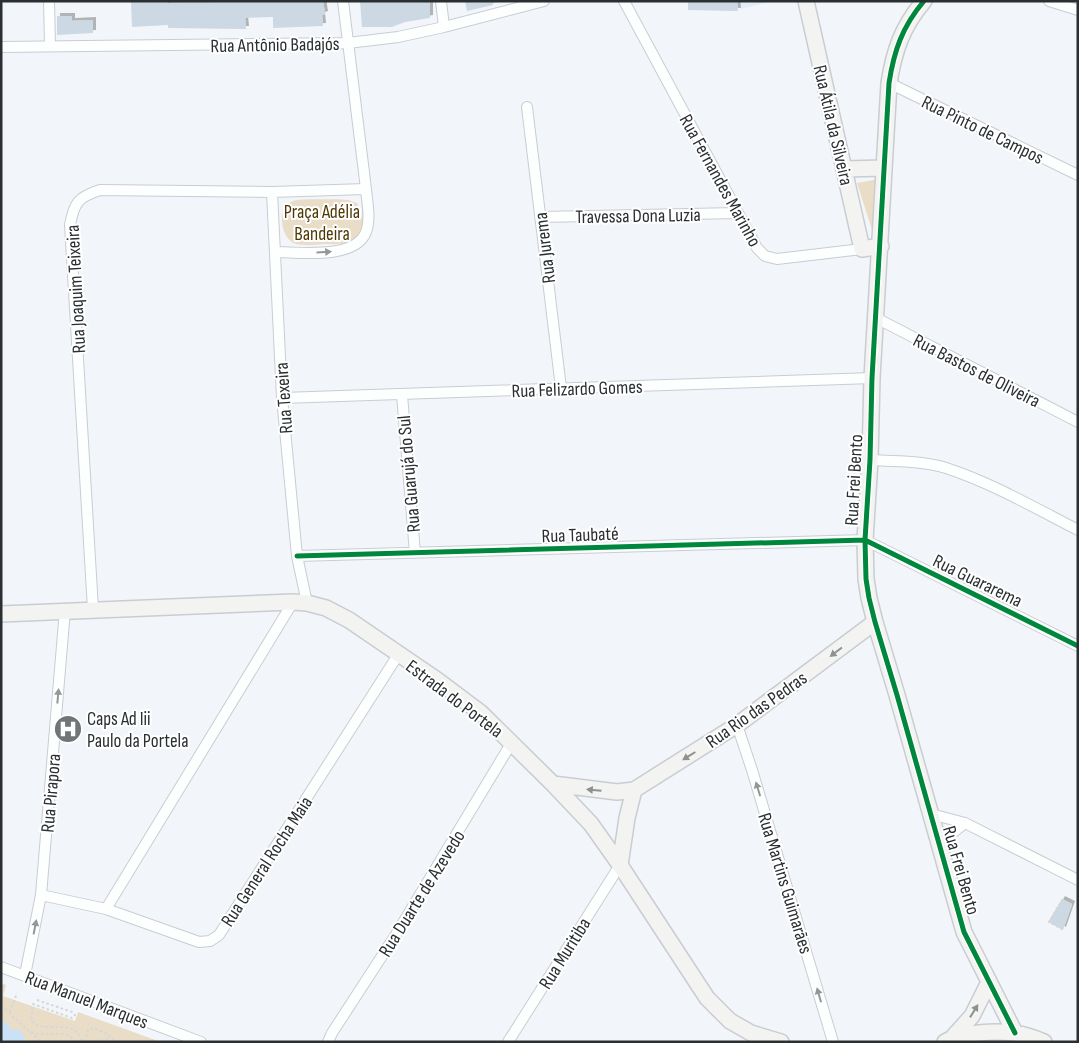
<svg xmlns="http://www.w3.org/2000/svg" width="1079" height="1043" font-family="'Sofia Sans Condensed',sans-serif">
  <style>
    .built { fill: #e2edf7 }
    .green { fill: #eaddc7 }
    .water { fill: #c9e2f7 }
    .building { fill: #ccd8e3; filter: url(#shadow) }
    .lines { fill: none; stroke-linecap: round; stroke-linejoin: round }
    .street-casing { stroke: #c9cdd1; stroke-width: 12 }
    .secondary-casing { stroke: #c9cdd1; stroke-width: 18 }
    .path { stroke: #d5d7d7; stroke-width: 2; stroke-dasharray: 2.5 2.5; stroke-linecap: butt }
    .street { stroke: #fdfefe; stroke-width: 10 }
    .secondary { stroke: #f3f3f1; stroke-width: 15 }
    .cycleway-casing { stroke: #fff; stroke-width: 8 }
    .cycleway { stroke: #00873e; stroke-width: 5 }
    .oneway { fill: #949698 }
    .oneway2 { fill: #8e9192 }
    .labels { text-anchor: middle; stroke-width: 4; stroke-linejoin: round; paint-order: stroke }
    .street-label { font-size: 19px; fill: #2a2f32; stroke: #fff }
    .park-label { font-size: 19px; fill: #4f3804; stroke: #fff }
    .poi-label { font-size: 19px; fill: #2a2f32; stroke: #fff; text-anchor: start }
  </style>
  <defs>
    <filter id="shadow"><feDropShadow dx="3" dy="-3" stdDeviation="0" flood-color="#0004"/></filter>
  </defs>
  <rect width="100%" height="100%" fill="#f2f6fa"/>
  <path class="built" d="M739 1H773L741 9Z"/>
  <path class="green" d="M878 179 872 230 857 183Z
    M335 199 348 200 357 203C363 216 368 237 350 242 341 245 332 244 323 244 315 245 304 246 296 244 280 239 276 207 293 201 301 198 325 200 335 199Z
    M1 983 6 985 3 996 75 1021 78 1012 161 1042H1Z"/>
  <path class="water" d="M1 1014 3 1021 8 1024 11 1030C19 1028 26 1033 24 1042H1Z"/>
  <path class="building" d="M131 1H168V3L323 1 325 14 322 15 323 26 273 28V17L245 18 246 29 168 28V25L132 27Z
    M360 1H430V18L405 22 392 27H362Z
    M465 1H493V5L467 11Z
    M688 1H737L738 11 688 10Z
    M57 16H72V21L93 20V33L57 35Z
    M1062 899 1072 904 1063 930 1048 922Z"/>
  <g class="lines">
    <defs>
      <path id="street" d="M49 1 50 46
        M441 1 444 27
        M624 1 757 248 765 256 777 259 862 249
        M1049 1 1078 10
        M1 47 348 43 398 37 444 27 544 1
        M889 83 1078 175
        M527 107 561 388
        M272 192 282 398 297 556 307 603
        M540 217 737 213
        M275 252C299 252 355 260 366 232 371 219 367 202 366 189L343 1
        M876 318 1078 422
        M402 395 415 553
        M282 398 872 378
        M870 460C892 461 924 461 946 468 992 483 1035 508 1078 530
        M297 556 865 540 1078 646
        M93 609 70 225C74 203 78 197 100 190L272 192 366 189
        M737 725 752 770 833 1042
        M931 814 965 823 1078 880
        M940 849 951 834 965 823
        M41 895 106 909 199 942 210 941 219 935 398 655
        M106 909 293 602
        M1 967 201 1042
        M25 975 41 895 65 610
        M328 1042 332 1033 395 936 512 742
        M508 1042 620 865"/>
      <path id="secondary" d="M806 1 862 249 881 246
        M924 1C902 27 894 51 889 83L872 378 870 460 865 540 866 579 869 598 875 622 897 695 964 932 1015 1033
        M844 169 884 168
        M1 614 293 602 307 603 326 608 349 620 437 680 481 713 553 784 591 824 620 865 707 998 730 1021 751 1033 781 1042
        M553 784 617 792 634 790 737 725 875 622
        M620 865 627 818 634 790
        M953 1037 972 1016 989 982
        M945 1042C961 1032 996 1031 1014 1033 1024 1034 1035 1038 1044 1042"/>
    </defs>
    <use href="#street" class="street-casing"/>
    <use href="#secondary" class="secondary-casing"/>
    <path class="path" d="M1062 900 1071 905 1062 929 1049 922Z
      M37 1000 72 1012 75 1015 72 1018 33 1004 31 1021C31 1021 37 1025 37 1025 51 1031 77 1019 82 1042
      M1 1006C10 1012 23 1028 31 1032 46 1039 64 1026 75 1042
      M10 1012 17 993
      M31 1032 41 1042
      M85 1042 88 1030 93 1028 105 1033 116 1042
      M86 1042 111 1039"/>
    <use href="#street" class="street"/>
    <use href="#secondary" class="secondary"/>
    <defs>
      <path id="cycleway" d="M924 1C902 27 894 51 889 83L872 378 870 460 865 540 866 579 869 598 875 622 897 695 964 932 1015 1033
        M297 556 865 540 1078 646"/>
    </defs>
    <use href="#cycleway" class="cycleway-casing"/>
    <use href="#cycleway" class="cycleway"/>
  </g>
  <defs><path id="oneway-solid" d="M-6-.8H1V-3.2L6.5 0L1 3.2V.8H-6Z" transform="scale(1.25)"/></defs>
  <g class="oneway">
    <use href="#oneway-solid" transform="translate(324 252) rotate(-4)"/>
    <use href="#oneway-solid" transform="translate(58 696) rotate(-85)"/>
    <use href="#oneway-solid" transform="translate(758 789) rotate(-107)"/>
    <use href="#oneway-solid" transform="translate(35 927) rotate(-79)"/>
    <use href="#oneway-solid" transform="translate(819 995) rotate(-106)"/>
  </g>
  <g class="oneway2">
    <use href="#oneway-solid" transform="translate(836 652) rotate(143)"/>
    <use href="#oneway-solid" transform="translate(689 756) rotate(148)"/>
    <use href="#oneway-solid" transform="translate(594 790) rotate(-175)"/>
    <use href="#oneway-solid" transform="translate(974 1011) rotate(-58)"/>
  </g>
  <defs>
    <symbol id="hospital-disc" viewBox="-11 -11 22 22"><circle r="9.5" fill="#707578" stroke="#fff"/><path d="M-5-5h3v3.5h4V-5h3V5h-3V1.5h-4V5h-3Z" fill="#fff"/></symbol>
  </defs>
  <g fill-rule="evenodd">
    <use href="#hospital-disc" x="52" y="713" width="32" height="32"/>
  </g>
  <g class="labels">
    <g class="street-label">
      <text transform="translate(275 44) rotate(-1)" y="7">Rua Antônio Badajós</text>
      <text transform="translate(834 125) rotate(77)" y="7">Rua Átila da Silveira</text>
      <text transform="translate(983 129) rotate(26)" y="7">Rua Pinto de Campos</text>
      <text transform="translate(721 180) rotate(61)" y="7">Rua Fernandes Marinho</text>
      <text transform="translate(638 215) rotate(-1)" y="7">Travessa Dona Luzia</text>
      <text transform="translate(544 248) rotate(-97)" y="7">Rua Jurema</text>
      <text transform="translate(75 289) rotate(-93)" y="7">Rua Joaquim Teixeira</text>
      <text transform="translate(977 370) rotate(27)" y="7">Rua Bastos de Oliveira</text>
      <text transform="translate(577 388) rotate(-2)" y="7">Rua Felizardo Gomes</text>
      <text transform="translate(283 398) rotate(-94)" y="7">Rua Texeira</text>
      <text transform="translate(408 474) rotate(-95)" y="7">Rua Guarujá do Sul</text>
      <text transform="translate(853 480) rotate(-87)" y="7">Rua Frei Bento</text>
      <text transform="translate(580 534) rotate(-2)" y="7">Rua Taubaté</text>
      <text transform="translate(978 580) rotate(26)" y="7">Rua Guararema</text>
      <text transform="translate(455 698) rotate(37)" y="7">Estrada do Portela</text>
      <text transform="translate(756 709) rotate(-35)" y="7">Rua Rio das Pedras</text>
      <text transform="translate(50 793) rotate(-85)" y="7">Rua Pirapora</text>
      <text transform="translate(266 861) rotate(-57)" y="7">Rua General Rocha Maia</text>
      <text transform="translate(962 870) rotate(74)" y="7">Rua Frei Bento</text>
      <text transform="translate(786 883) rotate(73)" y="7">Rua Martins Guimarães</text>
      <text transform="translate(421 893) rotate(-58)" y="7">Rua Duarte de Azevedo</text>
      <text transform="translate(564 953) rotate(-58)" y="7">Rua Muritiba</text>
      <text transform="translate(87 999) rotate(21)" y="7">Rua Manuel Marques</text>
    </g>
    <g class="park-label">
      <text x="322" y="218">Praça Adélia<tspan x="322" dy="22">Bandeira</tspan></text>
    </g>
    <g class="poi-label">
      <text x="87" y="725">Caps Ad Iii<tspan x="87" dy="22">Paulo da Portela</tspan></text>
    </g>
  </g>
  <rect width="1079" height="1043" fill="none" stroke="#2a2f32" stroke-width="5"/>
</svg>
